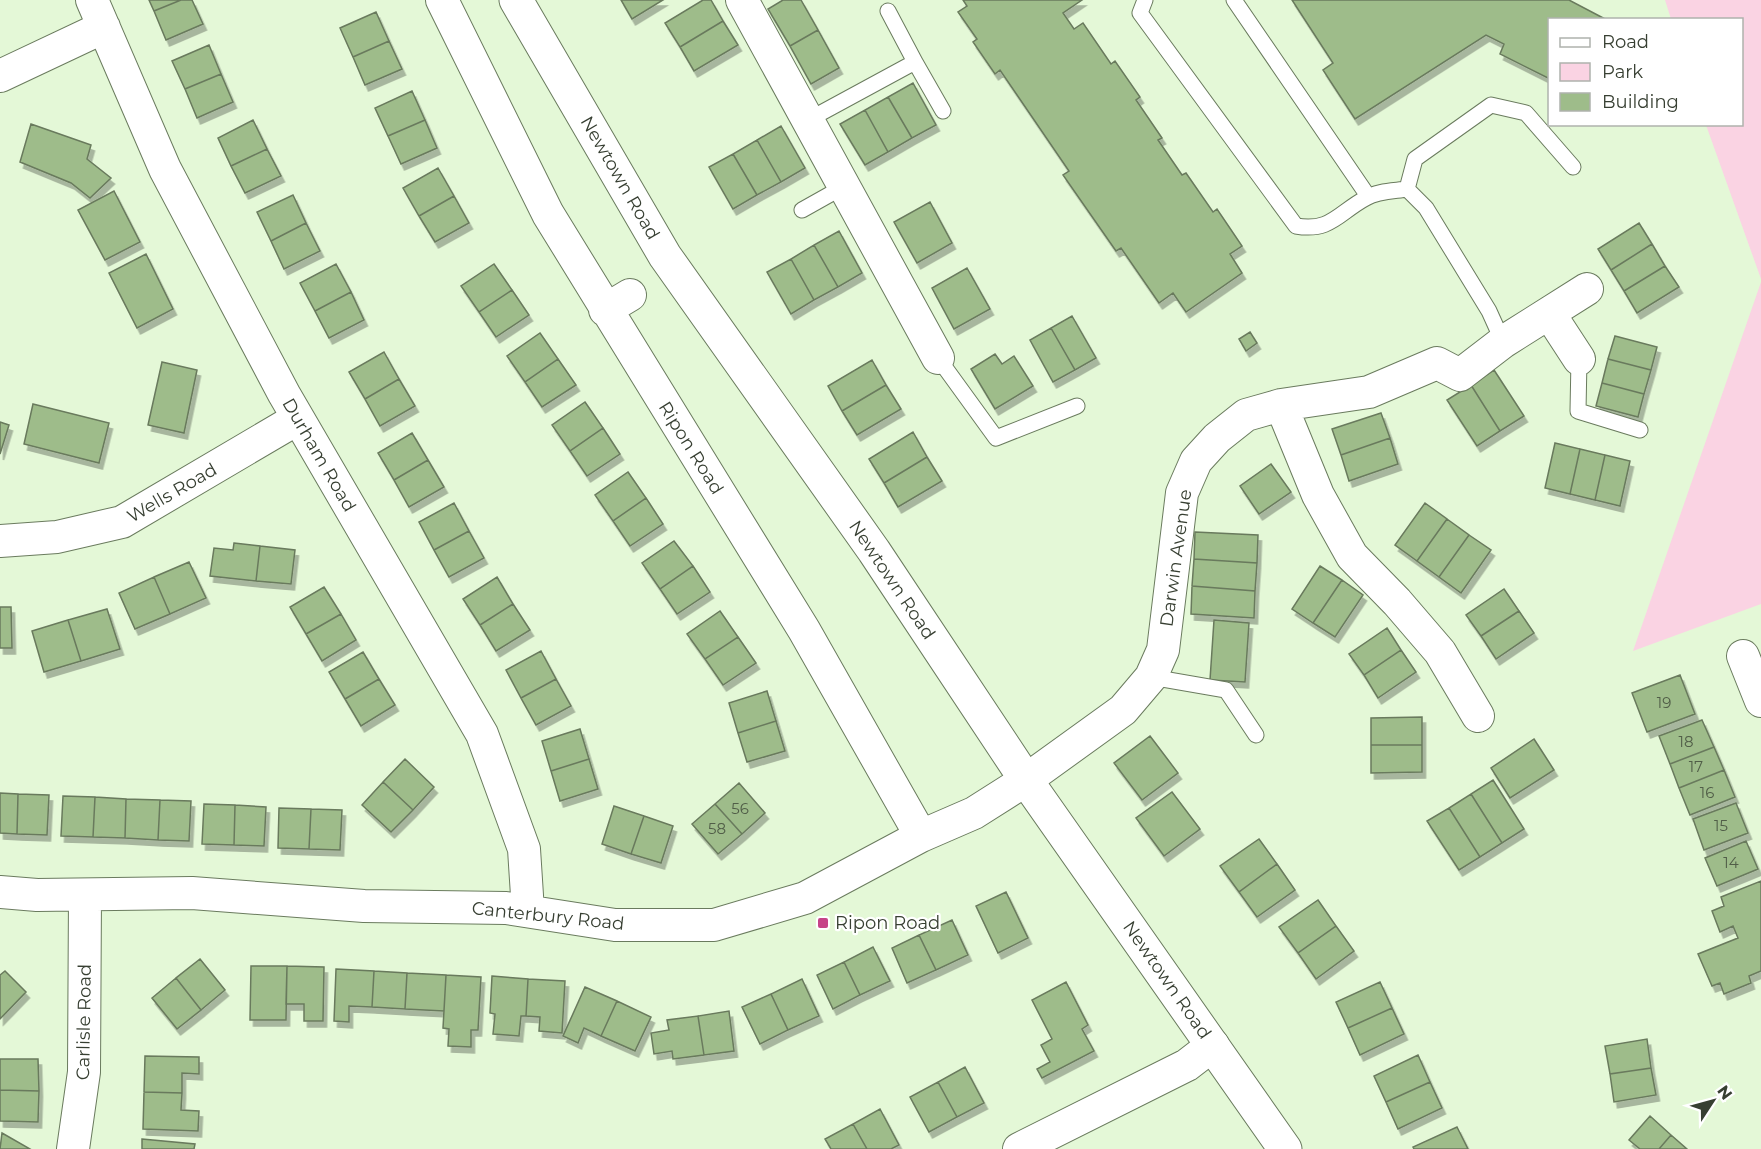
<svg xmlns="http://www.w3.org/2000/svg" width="1761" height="1149" font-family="Montserrat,sans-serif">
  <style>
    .green { fill: #fad3e3 }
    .building { fill: #9ebc8a; stroke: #697a5d; stroke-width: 1.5; filter: url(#shadow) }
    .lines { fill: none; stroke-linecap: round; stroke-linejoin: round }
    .service-casing { stroke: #6a7b5e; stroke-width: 17 }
    .minor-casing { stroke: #6a7b5e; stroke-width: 34 }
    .secondary-casing { stroke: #6a7b5e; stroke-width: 35 }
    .service { stroke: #fff; stroke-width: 15 }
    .minor { stroke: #fff; stroke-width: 32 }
    .secondary { stroke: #fff; stroke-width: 33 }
    .poi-dot { fill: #c64288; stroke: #fff; stroke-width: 2 }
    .labels { text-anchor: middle; stroke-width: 4.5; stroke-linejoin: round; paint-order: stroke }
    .number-label { font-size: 15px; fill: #515e48 }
    .street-label { font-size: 18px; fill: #373f32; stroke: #fff }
    .poi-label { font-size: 18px; fill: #373f32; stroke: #fff; text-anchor: start }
  </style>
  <defs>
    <filter id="shadow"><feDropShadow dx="3.5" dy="6" stdDeviation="0" flood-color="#0004"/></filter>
  </defs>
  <rect width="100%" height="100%" fill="#e4f8d7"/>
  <path class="green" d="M1665 0H1761V279L1706 125 1742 124V20L1671 19Z
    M1761 282V604L1633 651Z"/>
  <path class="building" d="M149 0H181L154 11Z
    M181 0H192L203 24 166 40 154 11Z
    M621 0H663L632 19Z
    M703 0H711L723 21 680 47 665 23Z
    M783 0H801L818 30 790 46 768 9Z
    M963 0H1082L1063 13 1074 29 1083 23 1111 64 1115 61 1140 97 1136 100 1162 138 1158 140 1182 175 1186 173 1213 212 1217 209 1242 246 1230 254 1242 273 1186 312 1173 293 1159 303 1121 248 1116 251 1063 175 1069 171 1000 70 995 74 973 42 977 39 958 12 967 6Z
    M1292 0H1569L1607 20H1550V79L1500 54 1504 44 1486 35 1355 119 1323 70 1333 63Z
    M376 12 389 41 353 57 340 28Z
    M723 21 738 45 694 71 680 47Z
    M818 30 839 68 811 84 790 46Z
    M389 41 402 69 365 85 353 57Z
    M209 45 221 74 185 89 172 61Z
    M221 74 233 102 197 118 185 89Z
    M913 83 936 125 912 138 888 97Z
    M412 91 425 120 388 136 375 108Z
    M888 97 912 138 888 152 865 110Z
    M865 110 888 152 865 165 840 124Z
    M253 120 267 149 231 166 218 138Z
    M425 120 437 148 401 164 388 136Z
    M31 124 91 145 87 159 111 178 90 198 71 183 20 162Z
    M781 126 805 168 781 182 757 140Z
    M757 140 781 182 757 195 733 154Z
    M267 149 281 176 245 193 231 166Z
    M733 154 757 195 733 209 709 167Z
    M438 168 454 196 419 216 403 188Z
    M114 191 140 242 105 260 78 210Z
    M293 195 306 223 271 241 257 212Z
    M454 196 469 223 435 242 419 216Z
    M930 202 952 243 917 263 894 222Z
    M306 223 320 251 284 269 271 241Z
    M1639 223 1652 244 1611 270 1598 249Z
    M839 231 862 273 838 287 814 245Z
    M1652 244 1665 266 1624 291 1611 270Z
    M814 245 838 287 814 300 791 259Z
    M146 254 173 309 137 328 109 273Z
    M791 259 814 300 791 314 767 272Z
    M336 264 351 292 315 311 300 283Z
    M494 264 512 290 479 312 461 286Z
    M1665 266 1679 287 1637 313 1624 291Z
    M967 268 990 309 954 329 932 288Z
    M512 290 529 315 496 337 479 312Z
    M351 292 364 320 329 338 315 311Z
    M1072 316 1096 358 1075 370 1051 328Z
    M1051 328 1075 370 1053 382 1030 340Z
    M1250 332 1257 343 1246 351 1239 339Z
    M540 333 558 359 525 382 507 356Z
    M1615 336 1657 347 1651 370 1608 359Z
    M384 352 399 379 365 399 349 372Z
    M995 354 1002 364 1014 356 1033 386 995 409 971 369Z
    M558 359 576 385 542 407 525 382Z
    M1608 359 1651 370 1644 394 1602 383Z
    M872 360 886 385 842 411 828 386Z
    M162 362 197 370 184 433 148 425Z
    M1494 370 1524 416 1500 431 1471 385Z
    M399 379 415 406 380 426 365 399Z
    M1602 383 1644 394 1638 417 1596 406Z
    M886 385 901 409 857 435 842 411Z
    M1471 385 1500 431 1477 446 1447 400Z
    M585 402 603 428 570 451 552 425Z
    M33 404 109 423 99 463 24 444Z
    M1381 413 1390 438 1341 455 1332 429Z
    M0 422 9 425 0 454Z
    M603 428 620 454 587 476 570 451Z
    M913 432 927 457 884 483 869 459Z
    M412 433 428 460 394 480 378 453Z
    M1390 438 1398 464 1349 481 1341 455Z
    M1555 443 1580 449 1570 494 1545 488Z
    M1580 449 1605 455 1595 500 1570 494Z
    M1605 455 1630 461 1620 506 1595 500Z
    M927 457 942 481 898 507 884 483Z
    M428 460 444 487 409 507 394 480Z
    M1271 464 1291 492 1259 514 1240 486Z
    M628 472 646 498 613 521 595 495Z
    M646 498 663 524 630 546 613 521Z
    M454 503 469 531 434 550 419 522Z
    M1425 503 1447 519 1417 561 1395 545Z
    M1447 519 1469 535 1439 577 1417 561Z
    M469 531 484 558 449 577 434 550Z
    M1195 532 1258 535 1257 563 1194 559Z
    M1469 535 1491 550 1461 593 1439 577Z
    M674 541 693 566 660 589 642 563Z
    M234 543 260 546 256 581 210 576 214 548 233 550Z
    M260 546 295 550 291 584 256 581Z
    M1194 559 1257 563 1255 591 1192 586Z
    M189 562 206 598 170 614 154 577Z
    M693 566 710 592 677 614 660 589Z
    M1320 566 1342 580 1313 623 1292 609Z
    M154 577 170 614 135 629 119 593Z
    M497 577 513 604 480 625 463 599Z
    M1342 580 1363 595 1335 637 1313 623Z
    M1192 586 1255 591 1254 618 1191 614Z
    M324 587 341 614 306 634 290 607Z
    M1504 589 1519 611 1481 636 1466 615Z
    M513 604 530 630 496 651 480 625Z
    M0 607H11L12 648H0Z
    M107 609 120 649 81 661 68 620Z
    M720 611 738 637 705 659 687 634Z
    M1519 611 1534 633 1496 659 1481 636Z
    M341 614 356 640 322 661 306 634Z
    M68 620 81 661 44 672 32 631Z
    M1214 620 1249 623 1245 682 1210 680Z
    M1387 628 1401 650 1364 675 1349 654Z
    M738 637 756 663 723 685 705 659Z
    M1401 650 1416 672 1378 698 1364 675Z
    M541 651 556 679 521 698 506 670Z
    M363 652 379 679 345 699 329 672Z
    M1680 675 1695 714 1647 732 1632 693Z
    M379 679 395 705 361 726 345 699Z
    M556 679 571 706 536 725 521 698Z
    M767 691 776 721 738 733 729 703Z
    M1422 717V745H1371V718Z
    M1702 720 1714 747 1670 764 1659 736Z
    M776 721 785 751 747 762 738 733Z
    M580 729 589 759 551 771 542 741Z
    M1150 736 1178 773 1142 800 1114 763Z
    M1534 739 1554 770 1510 798 1491 768Z
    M1371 745H1422V772L1371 773Z
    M1714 747 1724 770 1679 788 1670 764Z
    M405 759 434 787 413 810 383 782Z
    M589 759 598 789 560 801 551 771Z
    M1724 770 1735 797 1690 815 1679 788Z
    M1493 780 1524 829 1502 843 1471 794Z
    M383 782 413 810 391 832 362 805Z
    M739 783 765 813 742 834 715 804Z
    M1172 792 1200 829 1164 856 1136 818Z
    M0 793 18 794 17 834 0 833Z
    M18 794 49 795 47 835 17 834Z
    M1471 794 1502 843 1480 857 1449 808Z
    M63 796 95 797 93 837 61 836Z
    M95 797 126 799 125 838 93 837Z
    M126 799 160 800 158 840 125 838Z
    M160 800 191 801 189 841 158 840Z
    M1736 803 1748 833 1704 850 1693 819Z
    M204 804 235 805 234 845 202 844Z
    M715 804 742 834 718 854 692 824Z
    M235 805 266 807 264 846 234 845Z
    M614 806 644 816 631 854 602 844Z
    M279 808 311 809 309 849 278 848Z
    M1449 808 1480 857 1459 870 1427 821Z
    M311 809 342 810 340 850 309 849Z
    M644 816 673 826 661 863 631 854Z
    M1259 839 1277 864 1239 892 1220 866Z
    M1746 841 1758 869 1717 886 1705 858Z
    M1277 864 1295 890 1257 917 1239 892Z
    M1761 881V971L1749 976 1751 983 1724 994 1720 983 1712 986 1698 954 1738 938 1733 926 1720 932 1712 911 1724 906 1721 897Z
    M1006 892 1028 938 998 953 976 906Z
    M1318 900 1336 926 1298 953 1279 927Z
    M952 920 968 955 936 970 919 935Z
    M1336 926 1354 951 1316 979 1298 953Z
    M919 935 936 970 907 983 892 948Z
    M873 947 890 981 860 995 844 962Z
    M200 959 225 990 201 1010 176 978Z
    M844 962 860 995 833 1009 817 975Z
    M251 966H287L286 1020H250Z
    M287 966 324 967 323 1021H304V1004H286Z
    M336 969 374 971 372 1007 349 1006V1022L334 1021Z
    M5 971 26 992 0 1019V975Z
    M374 971 407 973 405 1009 372 1007Z
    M407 973 446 975 444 1011 405 1009Z
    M446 975 481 977 478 1030H471V1047L448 1046 449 1029 443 1028Z
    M492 976 528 979 526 1016H521L519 1036 493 1034 495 1014 490 1013Z
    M176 978 201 1010 177 1029 152 998Z
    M528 979 565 981 562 1033 539 1031 540 1017 526 1016Z
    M802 979 819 1016 788 1030 771 994Z
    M1066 982 1088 1025 1082 1029 1094 1051 1042 1078 1037 1069 1050 1062 1041 1045 1052 1039 1032 1000Z
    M1380 982 1392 1008 1348 1028 1336 1002Z
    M585 987 617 1001 601 1036 584 1028 578 1043 563 1036Z
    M771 994 788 1030 760 1044 742 1007Z
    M617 1001 651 1017 635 1051 601 1036Z
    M1392 1008 1404 1034 1360 1055 1348 1028Z
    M729 1011 734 1051 704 1055 698 1016Z
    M698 1016 704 1055 673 1059 672 1051 654 1054 651 1033 669 1030 667 1020Z
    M1647 1039 1651 1068 1610 1074 1605 1046Z
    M1418 1055 1430 1082 1386 1102 1374 1076Z
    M145 1056 199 1057V1074L182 1073V1093L144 1092Z
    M0 1059H38L39 1091 0 1090Z
    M965 1067 984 1103 957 1117 938 1082Z
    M1651 1068 1656 1095 1614 1102 1610 1074Z
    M938 1082 957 1117 929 1132 910 1097Z
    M1430 1082 1442 1108 1398 1129 1386 1102Z
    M0 1090 39 1091 38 1122 0 1121Z
    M144 1092 182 1093 181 1110 199 1111 198 1131 143 1129Z
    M880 1109 899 1145 891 1149H867L853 1124Z
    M1650 1116 1671 1135 1659 1149H1640L1629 1140Z
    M853 1124 867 1149H831L825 1139Z
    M1457 1127 1468 1149H1414L1413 1147Z
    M2 1133 30 1149H0Z
    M1671 1135 1687 1149H1659Z
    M142 1139 195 1144 194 1149H142Z"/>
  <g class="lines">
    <defs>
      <path id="service" d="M1145 0 1140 13 1296 226C1331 232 1338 213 1366 198 1377 191 1394 191 1407 189L1426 208 1489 311 1503 342
        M1234 0 1368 196
        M915 62 943 111
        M808 120 915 62 888 11
        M1407 189 1415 159 1491 105 1526 113 1573 167
        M802 210 843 187
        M938 358 996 438 1077 406
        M1579 359 1578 411 1640 430
        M1151 677 1226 690 1256 735"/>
      <path id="minor" d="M92 0 165 169 284 394 482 734 524 849 528 911
        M442 0 548 214 804 630 921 836
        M742 0 938 358
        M0 76 104 27
        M605 310 630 295
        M1549 313 1579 359
        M1281 405 1318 495 1352 556 1397 602 1440 652 1478 716
        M0 541 57 537 122 522 297 419
        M1743 656 1761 701
        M0 892 37 895 192 893 364 906 506 908 615 925H714L805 898 921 836 974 813 1026 780 1123 710 1151 677 1163 650 1182 493 1196 461 1217 438 1246 415 1281 405 1369 392 1437 363 1460 375 1503 342 1587 289
        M73 1149 84 1072 85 895
        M1019 1149 1187 1065 1213 1045"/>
      <path id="secondary" d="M516 0 665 256 874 551 1026 780 1285 1149"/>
    </defs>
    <use href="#service" class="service-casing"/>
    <use href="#minor" class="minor-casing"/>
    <use href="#secondary" class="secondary-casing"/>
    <use href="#service" class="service"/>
    <use href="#minor" class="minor"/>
    <use href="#secondary" class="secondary"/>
  </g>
  <rect class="poi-dot" x="817" y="917" width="12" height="12" rx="3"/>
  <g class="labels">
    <g class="number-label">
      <text x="1664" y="708">19</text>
      <text x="1686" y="747">18</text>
      <text x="1696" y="772">17</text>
      <text x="1707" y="798">16</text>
      <text x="740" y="814">56</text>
      <text x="1721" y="831">15</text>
      <text x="717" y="834">58</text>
      <text x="1731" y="868">14</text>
    </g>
    <g class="street-label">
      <text transform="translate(620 178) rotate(60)" y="6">Newtown Road</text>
      <text transform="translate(691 448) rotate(58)" y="6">Ripon Road</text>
      <text transform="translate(319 455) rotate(60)" y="6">Durham Road</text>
      <text transform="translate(172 493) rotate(-30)" y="6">Wells Road</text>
      <text transform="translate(1176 558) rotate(-82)" y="6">Darwin Avenue</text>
      <text transform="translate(892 580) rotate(56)" y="6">Newtown Road</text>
      <text transform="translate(548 916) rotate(6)" y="6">Canterbury Road</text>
      <text transform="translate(1167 980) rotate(55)" y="6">Newtown Road</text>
      <text transform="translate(84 1022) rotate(-89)" y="6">Carlisle Road</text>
    </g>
    <g class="poi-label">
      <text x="835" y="929">Ripon Road</text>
    </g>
  </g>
  <rect x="1548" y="18" width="195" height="108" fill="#ffffff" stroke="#afb2ad" stroke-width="1.5"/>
  <rect x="1560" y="38" width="30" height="9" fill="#ffffff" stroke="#afb2ad" stroke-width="1.5"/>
  <text x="1602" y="48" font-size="18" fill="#373f32">Road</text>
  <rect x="1560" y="63" width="30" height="18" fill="#fad3e3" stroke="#afb2ad" stroke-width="1.5"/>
  <text x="1602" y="78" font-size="18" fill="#373f32">Park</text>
  <rect x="1560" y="93" width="30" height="18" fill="#9ebc8a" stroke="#afb2ad" stroke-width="1.5"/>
  <text x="1602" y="108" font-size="18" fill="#373f32">Building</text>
  <g transform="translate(1713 1101) rotate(54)" stroke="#ffffff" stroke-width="4.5" paint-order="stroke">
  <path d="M0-4.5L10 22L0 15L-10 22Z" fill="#373f32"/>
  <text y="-9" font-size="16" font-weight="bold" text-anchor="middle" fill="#373f32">N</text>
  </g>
</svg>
